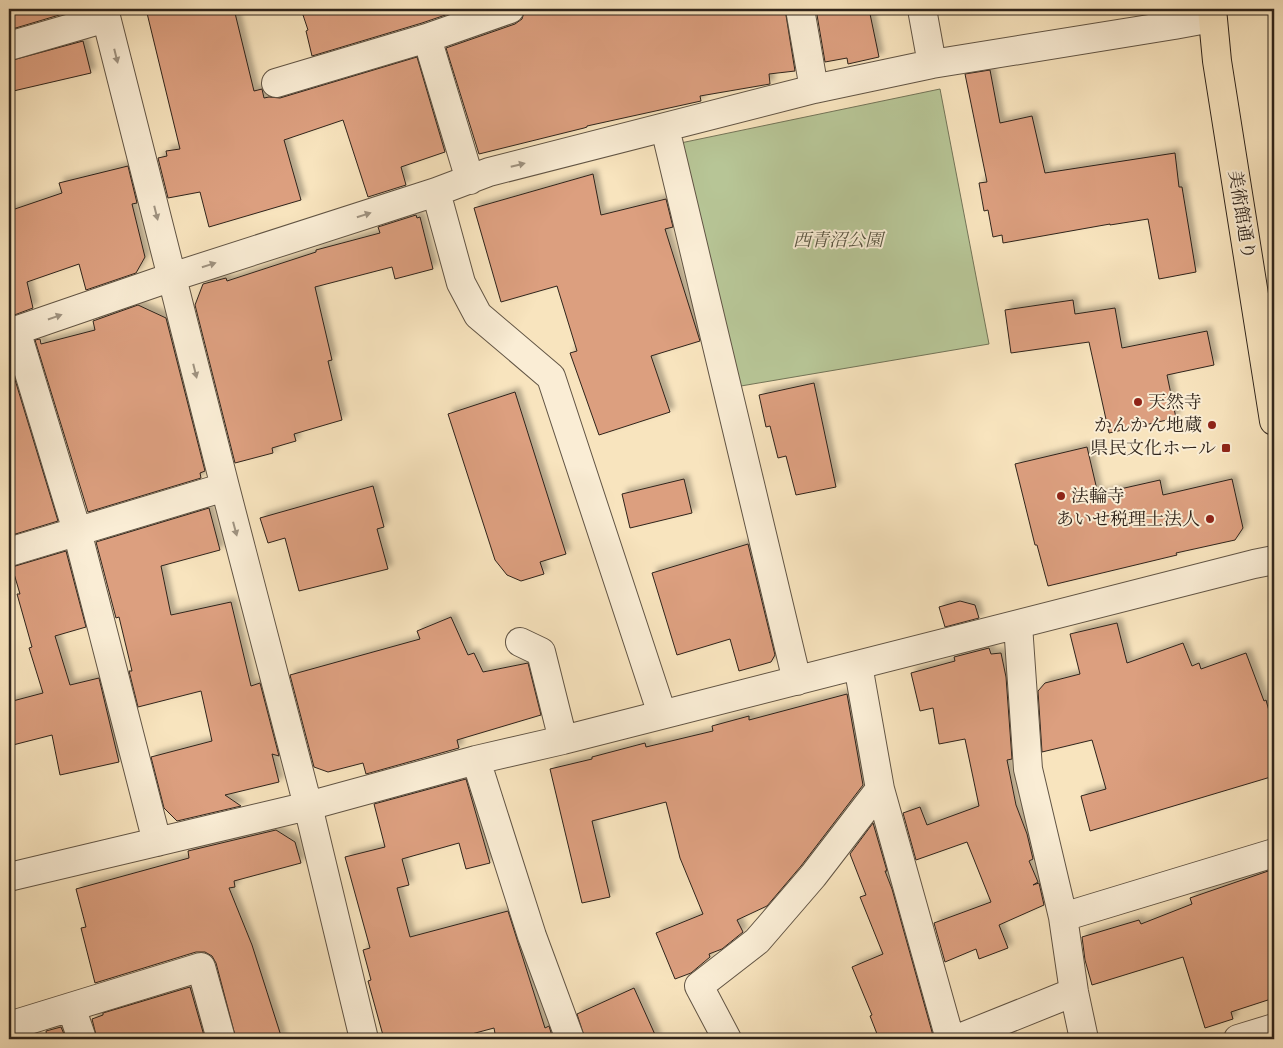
<svg xmlns="http://www.w3.org/2000/svg" width="1283" height="1048" font-family="'EB Garamond','Noto Serif JP',serif">
  <style>
    .green { fill: #b7c596; stroke: #737458 }
    .building { fill: #dc9f7f; stroke: #2f241b; filter: url(#shadow) }
    .lines { fill: none; stroke-linecap: round; stroke-linejoin: round }
    .minor-casing { stroke: #615444; stroke-width: 30 }
    .highway-casing { stroke: #2f241b; stroke-width: 30 }
    .minor { stroke: #faedd5; stroke-width: 28 }
    .highway { stroke: #f8e4be; stroke-width: 28 }
    .oneway { fill: #9f9381 }
    .poi-dot { fill: #8f2418; stroke: #faedd5; stroke-width: 2 }
    .labels { text-anchor: middle; stroke-width: 4; stroke-linejoin: round; paint-order: stroke }
    .street-label { font-size: 18px; fill: #2f241b; stroke: #faedd5 }
    .park-label { font-size: 18px; font-style: italic; fill: #585440; stroke: #faedd5 }
    .poi-label { font-size: 18px; fill: #2f241b; stroke: #faedd5; text-anchor: end }
  </style>
  <defs>
    <filter id="shadow"><feDropShadow dx="4.5" dy="-4.5" stdDeviation="2.5" flood-color="#0004"/></filter>
  </defs>
  <rect width="100%" height="100%" fill="#f8e4be"/>
  <filter id="stains"><feTurbulence type="fractalNoise" baseFrequency=".004" numOctaves="4"/><feColorMatrix values="0 0 0 0 .2 0 0 0 0 .09 0 0 0 0 .02 0 0 0 .5 -.17"/></filter>
  <radialGradient id="worn" r=".72"><stop offset=".6" stop-color="#630" stop-opacity="0"/><stop offset="1" stop-color="#630" stop-opacity=".3"/></radialGradient>
  <path class="green" d="M940 89 989 344 735 387 671 145Z"/>
  <path class="building" d="M9 9H75L76 10 9 30Z
    M146 9H234L254 91 262 89 264 98 269 97 280 98 417 57 445 152 401 167 406 185 368 197 343 120 284 140 301 200 209 227 200 192 168 198 158 158 167 156 166 151 180 149Z
    M301 9H463L422 23 312 56 306 31 308 30Z
    M525 9H785L795 71 769 74 770 84 700 96 701 101 587 126V127L584 128 479 154 446 48 515 24 522 19Z
    M816 9H869L879 57 848 64 847 58 825 62Z
    M83 41 91 73 9 92V61Z
    M990 70 1000 123 1032 116 1045 173 1175 153 1179 187H1182L1196 272 1159 279 1148 219 1110 225V224L1003 243 1002 235 993 237 988 210 984 211 979 183 987 182 965 74Z
    M128 166 137 203 132 204 145 257 136 273 86 290 79 264 27 282 33 308 9 317V211L62 193 59 183Z
    M593 174 601 215 666 199 673 227 665 229 700 341 651 356 670 412 599 435 570 353 577 351 557 286 501 302 474 208Z
    M416 215 417 218 420 217 433 269 395 279 392 267 315 287 332 360 328 361 342 420 294 434 296 441 272 448 273 453 235 463 195 305 203 284 226 278 227 281 316 252V250L380 233 378 227Z
    M1073 300 1075 314 1115 308 1122 348 1207 331 1214 365 1167 375 1176 418 1109 433 1089 342 1011 353 1005 310Z
    M138 305 166 318 205 471 200 473 201 478 88 512 35 340 40 339 41 344 95 330 93 321Z
    M9 360 58 521 9 536Z
    M814 383 836 487 796 495 786 456 778 458 770 426 766 427 759 395Z
    M515 392 566 554 540 562 544 574 521 581 507 575 495 560 448 414Z
    M1087 447 1098 494 1160 480 1163 495 1232 479 1243 528 1235 540 1176 553 1177 555 1048 586 1037 545H1035L1015 464Z
    M684 479 692 513 630 528 622 494Z
    M373 486 384 527 377 529 388 569 299 591 285 538 268 543 260 518Z
    M209 508 220 550 161 566 171 615 231 602 251 686 260 683 279 756 272 754 279 782 225 795 241 806 177 821 164 808 151 757 212 741 201 691 138 707 129 671H132L119 617 116 618 96 542Z
    M748 544 775 655 771 662 739 671 730 639 677 655 652 573Z
    M66 551 86 627 55 636 70 685 99 678 119 762 60 775 52 735 9 746V702L43 693 29 648 32 647 17 594H20L12 567Z
    M960 601 975 605 979 618 945 627 939 607Z
    M451 617 468 655 474 653 483 672 528 663 541 715 457 740 459 748 366 774 363 763 328 772 314 767 290 675 420 639 417 631Z
    M1117 623 1127 663 1183 643 1192 666 1199 663 1201 669 1246 653 1264 701 1266 700 1274 729V776L1090 831 1081 796 1106 789 1092 740 1042 752 1038 691 1045 683 1080 674 1070 634Z
    M989 648 991 654 1001 653 1006 677 1012 759 1007 760 1016 805 1027 834 1033 859 1029 861 1038 882 1033 885 1039 883 1044 905 999 925 1008 948 979 959 976 949 945 962 934 923 991 902 967 842 916 860 903 813 920 807 927 825 979 806 965 739 939 744 933 708 920 711 911 673 955 661 954 657Z
    M847 694 863 785 801 866 767 906 737 920 743 932 722 949 709 954 710 957 691 973 675 979 656 933 703 914 680 858 666 802 592 821 610 897 582 903 550 769 592 759V757L645 743 646 747 713 731 712 726 749 716V720Z
    M466 779 490 863 466 869 459 843 402 859 409 885 397 888 410 937 508 911 545 1028 549 1026 553 1039H496L494 1028 453 1039H384L368 981 371 980 363 950 370 948 345 857 385 847 374 804Z
    M873 823 887 871H885L892 889 934 1039H879L870 1016 872 1015 852 967 883 954 860 897 866 895 850 854Z
    M276 830 295 842 301 863 234 881 235 887 229 888 252 945 282 1039H236L216 963 212 956 205 952H196L95 983 81 928 86 927 76 889 189 858 188 851Z
    M1274 869V998L1231 1012 1233 1019 1205 1028 1183 957 1092 985 1085 960 1082 937 1139 920 1141 924 1192 904 1190 898Z
    M190 987 205 1039H97L92 1019 103 1015V1013Z
    M634 988 657 1039H585L577 1014Z
    M61 1027 66 1039H47L46 1031Z"/>
  <g class="lines">
    <defs>
      <path id="minor" d="M104 9 225 487 308 806 364 1039
        M800 9 814 89
        M922 9 932 64
        M427 38 470 180
        M9 46 106 18
        M276 83 427 38 510 9
        M665 128 797 681
        M436 192 461 283 478 315 551 377 662 714
        M16 330 77 531 157 842
        M9 333 172 277 436 192 489 172 814 89 932 64 1174 25 1212 18
        M9 552 225 487
        M1018 625 1028 769 1063 917 1074 992 1084 1039
        M520 642 541 652 563 740
        M858 665 880 789 950 1039
        M476 760 532 936 570 1039
        M9 877 308 806 476 760 563 740 1254 564 1274 560
        M1063 917 1274 853
        M71 1007 82 1039
        M9 1026 201 967 221 1039
        M727 1039 699 986 757 941 813 876 880 789
        M957 1039 1074 992
        M1238 1039 1274 1028"/>
      <path id="highway" d="M1212 9 1217 61 1274 421"/>
    </defs>
    <use href="#minor" class="minor-casing"/>
    <use href="#highway" class="highway-casing"/>
    <use href="#minor" class="minor"/>
    <use href="#highway" class="highway"/>
  </g>
  <defs><path id="oneway-solid" d="M-6-.8H1V-3.2L6.5 0L1 3.2V.8H-6Z" transform="scale(1.25)"/></defs>
  <g class="oneway">
    <use href="#oneway-solid" transform="translate(116 56) rotate(76)"/>
    <use href="#oneway-solid" transform="translate(518 165) rotate(-14)"/>
    <use href="#oneway-solid" transform="translate(156 213) rotate(76)"/>
    <use href="#oneway-solid" transform="translate(364 215) rotate(-18)"/>
    <use href="#oneway-solid" transform="translate(209 265) rotate(-18)"/>
    <use href="#oneway-solid" transform="translate(55 317) rotate(-19)"/>
    <use href="#oneway-solid" transform="translate(195 371) rotate(76)"/>
    <use href="#oneway-solid" transform="translate(235 529) rotate(75)"/>
  </g>
  <g class="poi-dot">
    <circle cx="1138" cy="402" r="5"/>
    <circle cx="1212" cy="425" r="5"/>
    <rect x="1221" y="443" width="10" height="10" rx="2.5"/>
    <circle cx="1061" cy="496" r="5"/>
    <circle cx="1210" cy="519" r="5"/>
  </g>
  <g class="labels">
    <g class="street-label">
      <text transform="translate(1242 215) rotate(81)" y="6">美術館通り</text>
    </g>
    <g class="park-label">
      <text x="838" y="246">西青沼公園</text>
    </g>
    <g class="poi-label">
      <text x="1148" y="408" text-anchor="start">天然寺</text>
      <text x="1202" y="431">かんかん地蔵</text>
      <text x="1216" y="454">県民文化ホール</text>
      <text x="1071" y="502" text-anchor="start">法輪寺</text>
      <text x="1200" y="525">あいせ税理士法人</text>
    </g>
  </g>
  <rect width="1283" height="1048" fill="none" stroke="#f8e4be" stroke-width="30"/>
  <rect x="10" y="10" width="1263" height="1028" fill="none" stroke="#2f241b" stroke-width="2.5"/>
  <rect x="15" y="15" width="1253" height="1018" fill="none" stroke="#2f241b"/>
  <rect width="100%" height="100%" filter="url(#stains)"/>
  <rect width="100%" height="100%" fill="url(#worn)"/>
</svg>
